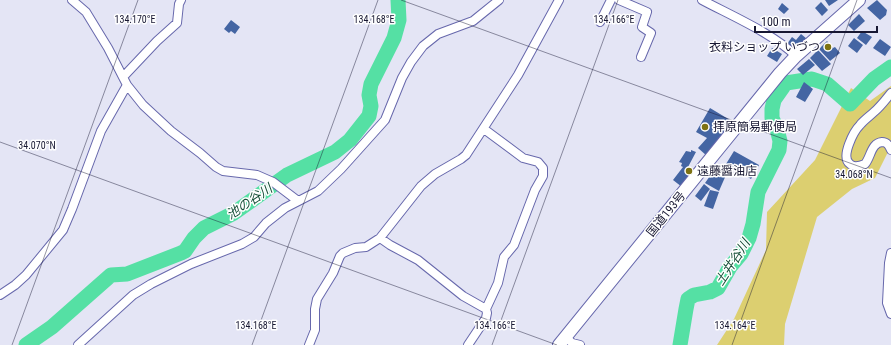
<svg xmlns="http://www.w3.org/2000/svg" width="891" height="345" font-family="'Roboto Condensed','Noto Sans JP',sans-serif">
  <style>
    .green { fill: #dccf70 }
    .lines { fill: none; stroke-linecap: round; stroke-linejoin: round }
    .river { stroke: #55e0a4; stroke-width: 15 }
    .building { fill: #4465a3 }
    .minor-casing { stroke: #6768ac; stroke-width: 10 }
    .highway-casing { stroke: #6768ac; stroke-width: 14 }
    .minor { stroke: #fff; stroke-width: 8 }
    .highway { stroke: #fff; stroke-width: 12 }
    .ticks { fill: none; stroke: #171732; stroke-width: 1; stroke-opacity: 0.45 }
    .poi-dot { fill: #7d7213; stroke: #fff; stroke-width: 1.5 }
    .labels { text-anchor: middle; stroke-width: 3; stroke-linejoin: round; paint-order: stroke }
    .poi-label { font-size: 12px; fill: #171732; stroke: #fff; text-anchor: start }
    .street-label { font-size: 12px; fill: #171732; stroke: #fff }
    .water-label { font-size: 13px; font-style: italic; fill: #164f37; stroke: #fff }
    .ticks-label { font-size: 10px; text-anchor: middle; fill: #171732; stroke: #fff; stroke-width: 3; stroke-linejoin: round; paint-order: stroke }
  </style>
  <rect width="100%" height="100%" fill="#e4e5f5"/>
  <path class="green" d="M891 86V146L875 178 852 189 817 217 785 324 784 345H717L734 319 766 250 767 212 815 160 851 88 870 101Z"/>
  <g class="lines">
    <path class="river" d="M26 345 52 327 111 275 127 274 181 253 185 251 194 238 204 228 234 213 287 175 335 152 350 140 369 116 371 106 369 95 371 84 394 38 399 20 398 0
      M680 345 686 309 688 299 694 295 710 292 718 288 730 267 741 254 749 238 753 224 758 192 779 150 780 141 777 129 772 118V109L774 100 786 83 812 79 827 84 850 104 874 79 891 67"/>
  </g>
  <path class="building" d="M825 0H838L829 6Z
    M877 0 887 10 886 15 880 20 867 8Z
    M821 2 828 10 822 16 815 8Z
    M782 3 789 9 784 14 778 9Z
    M859 14 865 21 854 31 848 25Z
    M231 20 240 27 235 34 231 31 229 33 224 29Z
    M862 31 872 37 866 45 857 38Z
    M801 34 807 39 799 46H792L787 44 792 37 796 40Z
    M854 38 863 45 857 53 848 46Z
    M880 39 891 47 885 56 873 48Z
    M827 41 833 48 835 47 840 53 830 61 819 49Z
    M772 48 782 54 777 62 767 56Z
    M818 50 831 64 822 71 810 58Z
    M809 59 815 65 803 75 797 69Z
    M804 82 813 89 805 102 796 97Z
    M710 108 735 123 707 156 698 148 707 138 696 132Z
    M691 150 696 152 688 167 693 171 682 187 673 180 683 167 681 166 682 163 679 162 686 151 691 152Z
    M734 151 759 165 751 179 726 164Z
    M717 166 726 175 719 191 705 183Z
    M704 184 710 189 701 201 695 196Z
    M710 190 719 192 713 209 704 206Z"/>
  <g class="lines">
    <defs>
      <path id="minor" d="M72 0 86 12 108 48 127 85 143 105 171 131 200 153 216 167 223 171 257 175 273 182 298 201
        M619 0 647 12 642 27 651 33 641 57
        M702 0C732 16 772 33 796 56
        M600 22 611 0
        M123 77 157 41 177 23 179 4 181 0
        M891 93C886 99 881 106 874 112 870 116 864 120 860 125 854 131 840 157 850 164 854 168 860 166 865 164 871 157 871 143 882 142 887 142 889 145 891 150
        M380 238 390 245 418 260 463 296 486 309 498 283 504 257 514 245 535 190 543 176V168L538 162 523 158 484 129
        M891 253 889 263 887 303 891 314
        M0 295 15 285 26 275 63 230 72 209 101 131 127 85
        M566 337 572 343 580 345
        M78 345 133 295 151 284 191 264 242 244 254 237 266 223 285 208 318 191 341 169 385 120 402 78 411 62 423 46 438 34 473 21 499 0
        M309 345 315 330V309L317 299 333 273 340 256 343 253 355 248 366 247 380 238 421 186 435 174 461 159 466 155 518 75 559 0
        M468 345 486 318 487 313 486 309"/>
      <path id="highway" d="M559 345 780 73 796 56 859 0"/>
    </defs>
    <use href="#minor" class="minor-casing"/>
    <use href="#highway" class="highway-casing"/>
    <use href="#minor" class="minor"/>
    <use href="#highway" class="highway"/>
  </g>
  <path class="ticks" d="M401 0 891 178M0 142 557 345M12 345 138 0M252 345 378 0M492 345 618 0M732 345 857 0"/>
  <g class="poi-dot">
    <circle cx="828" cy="47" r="4"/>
    <circle cx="705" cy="127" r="4"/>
    <circle cx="689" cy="171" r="4"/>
  </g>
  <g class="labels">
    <g class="poi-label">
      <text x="820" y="51" text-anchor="end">衣料ショップ いづつ</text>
      <text x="713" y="131">拝原簡易郵便局</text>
      <text x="697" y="175">遠藤醤油店</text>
    </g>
    <g class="street-label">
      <text transform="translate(666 214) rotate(-51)" y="4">国道193号</text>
    </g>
    <g class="water-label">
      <text transform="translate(249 201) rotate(-34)" y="5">池の谷川</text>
      <text transform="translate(732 262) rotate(-57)" y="5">土井谷川</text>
    </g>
  </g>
  <g class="ticks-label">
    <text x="135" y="23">134.170°E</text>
    <text x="374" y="23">134.168°E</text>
    <text x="614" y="23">134.166°E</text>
    <text x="37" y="149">34.070°N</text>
    <text x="854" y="178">34.068°N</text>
    <text x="256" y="329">134.168°E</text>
    <text x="495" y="329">134.166°E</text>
    <text x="735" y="329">134.164°E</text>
  </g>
  <path d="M755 26v6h122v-6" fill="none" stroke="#171732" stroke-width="2"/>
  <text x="761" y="26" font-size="12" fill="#171732" stroke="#ffffff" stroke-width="3" paint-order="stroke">100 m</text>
</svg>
